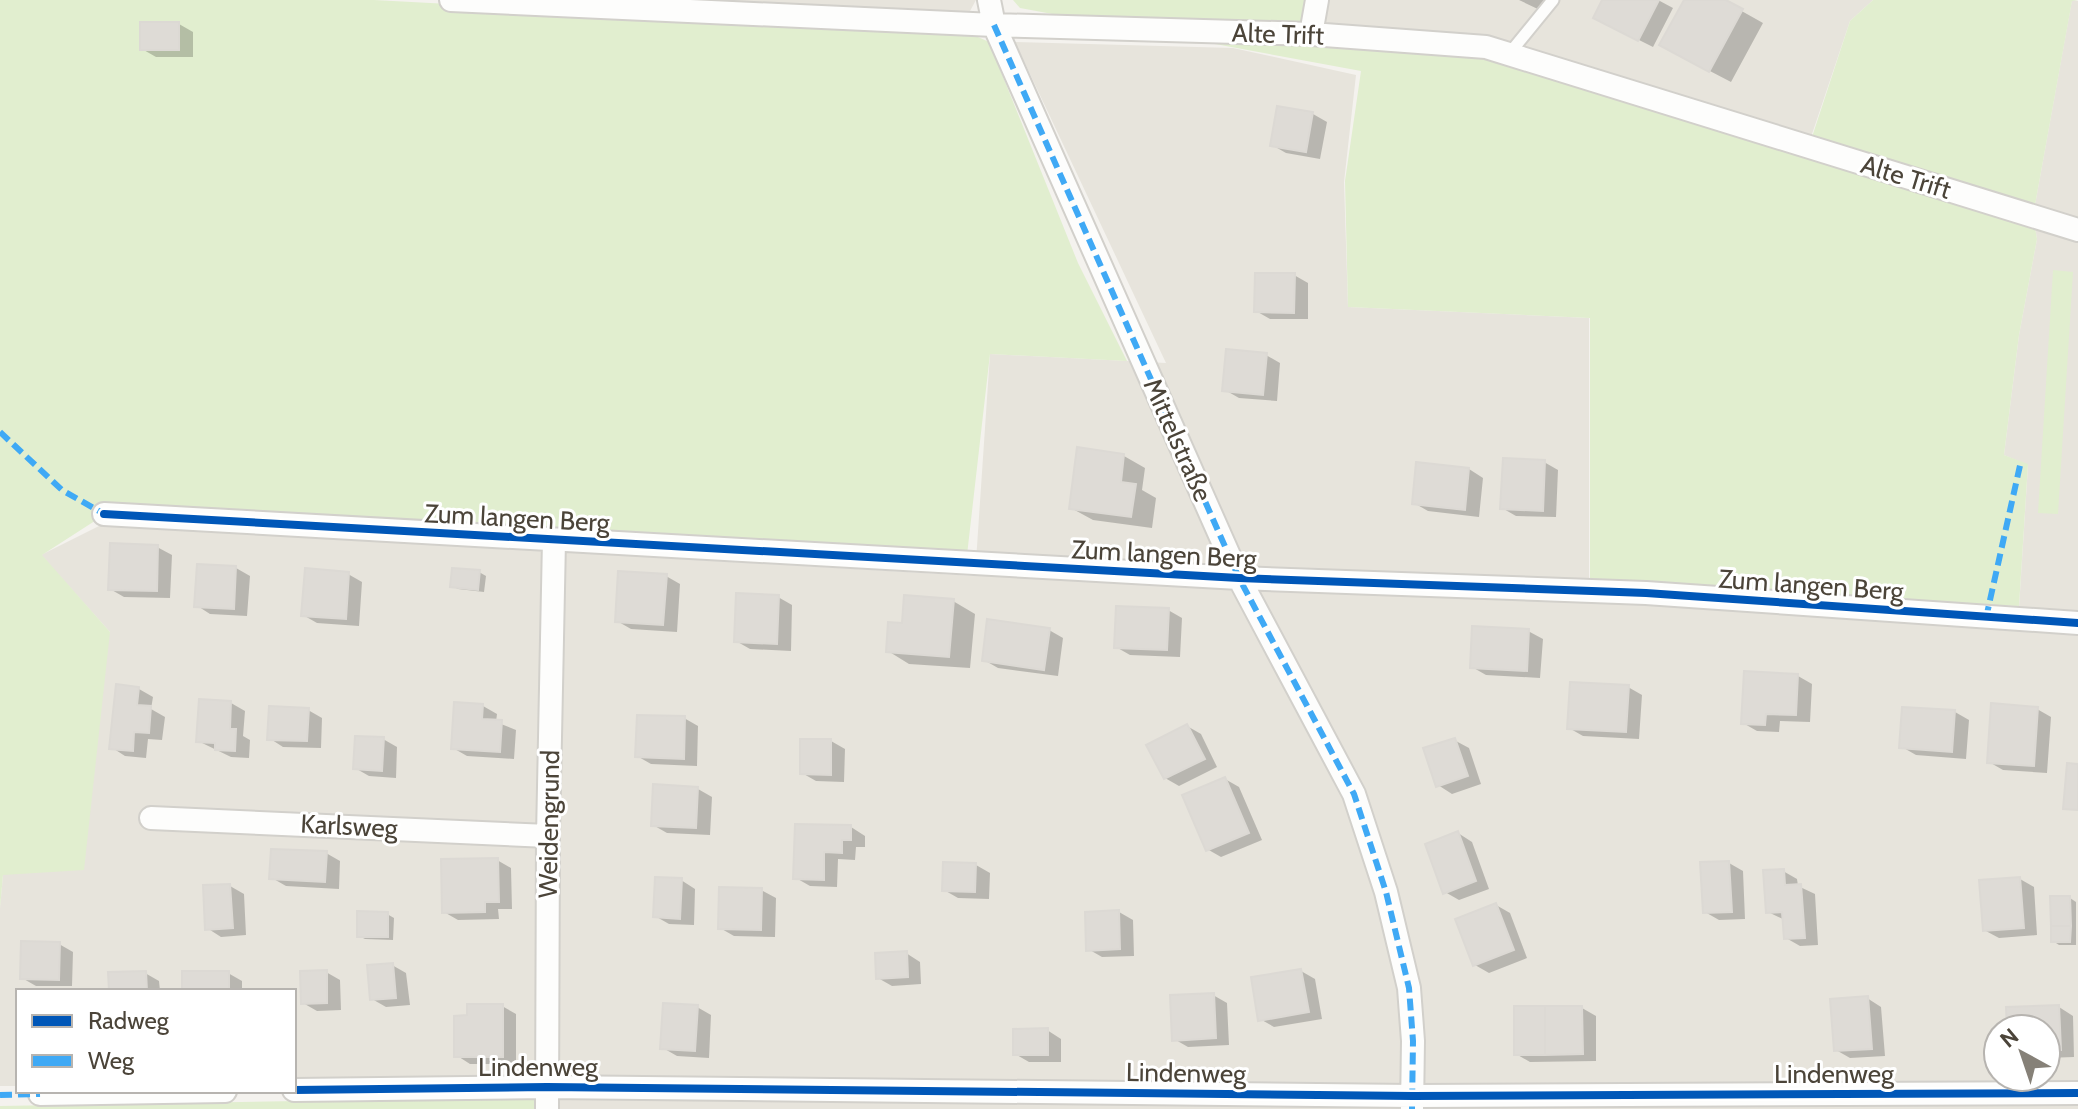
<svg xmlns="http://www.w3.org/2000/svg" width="2078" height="1109" font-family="Cabin,sans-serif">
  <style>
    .residential { fill: #e7e4dc; fill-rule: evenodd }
    .green { fill: #e1eecf }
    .shadow { fill: #0003 }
    .building { fill: #dedbd6; stroke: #dcd9d4; stroke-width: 2 }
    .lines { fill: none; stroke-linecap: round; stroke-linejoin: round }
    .service-casing { stroke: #d2d0cb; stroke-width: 15 }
    .minor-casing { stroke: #d2d0cb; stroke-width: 26 }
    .service { stroke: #fdfdfc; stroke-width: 11 }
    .minor { stroke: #fdfdfc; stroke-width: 22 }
    .quiet { stroke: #3fa9f5; stroke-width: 6; stroke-dasharray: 12 6; stroke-linecap: butt }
    .cycleway-casing { stroke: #fff; stroke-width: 13 }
    .cycleway { stroke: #0057b8; stroke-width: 8 }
    .labels { text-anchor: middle; stroke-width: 6; stroke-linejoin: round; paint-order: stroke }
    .street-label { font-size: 26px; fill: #4b4439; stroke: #fff }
  </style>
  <rect width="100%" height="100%" fill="#f4f2ee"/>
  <path class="residential" d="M497 0H976L970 11 957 20Z
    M1322 0H1873L1850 21 1811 137 1319 27Z
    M2072 0 2078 1V1109H558L294 1081V991H18V1086H0V908L3 875 110 632 41 555 101 525 975 576 990 354 1166 363 1015 42 1233 48 1356 75 1344 182 1348 307 1589 318V592L2019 608 2028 465 2004 455 2019 335 2037 239 2033 216ZM1998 1029H2046V1077H1998Z"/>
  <path class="green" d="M0 0H374L967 32 989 42 1078 263 1127 361 990 354 967 555 104 515 42 555 110 632 84 870 3 875 0 908Z
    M1013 0H1322L1319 27 1486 36 1812 137 1850 21 1873 0H2078L2072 1 2033 216 2037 239 2019 335 2004 455 2028 464 2019 606 1590 591V318L1348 307 1345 181 1361 71 1020 8Z
    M2053 270 2073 272 2058 514 2038 513Z
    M536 1097V1109H0V1106Z"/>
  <path class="shadow" d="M1519 0H1548L1542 11Z
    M1604 0H1658L1673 8 1653 47 1609 25Z
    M1686 0H1722L1763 23 1731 82 1683 57Z
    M179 24 193 32V57H156L142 49Z
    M1313 114 1327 122 1320 159 1286 153 1272 145Z
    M1294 275 1308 283V319H1270L1256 311Z
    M1266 355 1280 363 1277 401 1239 398 1225 390Z
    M1079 449 1124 456 1145 468 1142 490 1156 498 1152 528 1093 520 1071 508Z
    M1544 462 1558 470 1556 517 1516 516 1502 508Z
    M1469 469 1483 478 1479 517 1428 511 1414 503Z
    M157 547 172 555 170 598 124 597 110 589Z
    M236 568 250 576 247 616 210 614 196 605Z
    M479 572 486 576 484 592 458 589 452 586Z
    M348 574 362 582 359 626 317 623 303 615Z
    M666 576 680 584 677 632 631 629 617 621Z
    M778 597 792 605 791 651 750 649 736 641Z
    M953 601 975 614 970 668 909 664 888 651 904 625Z
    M1168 610 1182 618 1180 657 1130 655 1116 647Z
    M1049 630 1063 638 1058 676 998 668 984 660Z
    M1528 631 1543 639 1540 678 1486 675 1472 667Z
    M1798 676 1812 684 1810 722 1780 721 1779 732 1757 731 1743 723Z
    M1628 687 1642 695 1639 739 1583 736 1569 728Z
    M139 689 153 697 151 709 165 717 162 740 148 739 146 758 125 756 111 747Z
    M231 703 245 711 243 736 250 740 249 758 231 757 198 741Z
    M483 706 497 714 496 722 516 730 514 759 467 756 453 748Z
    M2037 709 2051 717 2047 773 2003 770 1989 762Z
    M308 710 322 718 321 748 283 747 269 738Z
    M1955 712 1969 720 1966 759 1916 755 1902 747Z
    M684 718 698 726 697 766 651 764 637 756Z
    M1187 726 1201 734 1217 767 1179 786 1165 778Z
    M383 739 397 747 396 778 369 776 355 768Z
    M1454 740 1469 748 1481 784 1452 794 1438 785Z
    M831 741 845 749 844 782 816 781 802 773Z
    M1225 779 1239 787 1262 840 1221 857 1207 849Z
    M698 789 712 797 710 835 667 833 653 825Z
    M851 827 865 836V847H856L855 860 838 859 837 887 810 886 796 878Z
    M1458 833 1472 842 1489 889 1459 900 1445 892Z
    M326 853 340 861 339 889 286 886 272 878Z
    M497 860 511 868 512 909H498L499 919 458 920 444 912Z
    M1729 863 1743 871 1745 919 1719 920 1705 912Z
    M976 865 990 873 989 899 958 898 944 890Z
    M1783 871 1797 879 1798 886 1815 894 1818 945 1800 946 1786 938 1785 920 1768 912Z
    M2020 879 2034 887 2037 935 1999 938 1984 930Z
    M681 880 695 889 694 925 669 924 655 916Z
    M230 886 244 894 246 935 221 937 207 928Z
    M761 890 776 898 775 937 734 936 720 928Z
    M2070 898 2076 902V945H2059L2053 941Z
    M1496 905 1510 913 1527 958 1489 973 1475 965Z
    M1119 912 1133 920 1134 956 1102 957 1088 949Z
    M387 914 394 918 393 940 365 939 359 936Z
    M59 944 73 952 72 986H36L22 978Z
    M906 953 920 962 921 984 892 986 878 978Z
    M392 965 406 973 410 1005 386 1007 372 999Z
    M1301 971 1315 979 1322 1019 1274 1027 1260 1019Z
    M326 972 340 980 341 1010 317 1011 303 1003Z
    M145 973 159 981 160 991H111Z
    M228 973 242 981V991H184Z
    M1213 995 1227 1003 1229 1045 1188 1047 1174 1039Z
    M1867 998 1881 1007 1885 1056 1850 1058 1836 1050Z
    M502 1006 516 1014V1064H470L456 1055 469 1017Z
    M697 1007 711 1015 709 1058 677 1056 663 1048Z
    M2059 1007 2073 1016 2074 1057 2046 1058V1029H2009Z
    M1582 1008 1596 1016V1061L1530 1062 1516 1054Z
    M1047 1030 1061 1039V1062H1029L1015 1054Z"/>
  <path class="building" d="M1602 0H1659L1638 41 1593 18Z
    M1684 0H1726L1743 9 1709 72 1659 45Z
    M140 22H179V50H140Z
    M1277 106 1313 112 1306 152 1270 146Z
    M1255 273H1295L1294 313 1254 312Z
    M1226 349 1267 353 1263 395 1222 391Z
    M1077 447 1124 454 1121 482 1136 484 1131 517 1069 509Z
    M1503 458 1545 460 1543 511 1500 509Z
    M1416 462 1469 468 1465 510 1412 504Z
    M110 543 158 545 157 591 108 590Z
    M197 564 236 566 234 609 194 607Z
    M305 568 349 572 346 619 301 616Z
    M452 568 480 570 478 590 450 587Z
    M618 571 667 574 663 625 615 622Z
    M736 593 779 595 777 644 734 642Z
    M904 595 954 599 949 657 886 652 888 622 902 623Z
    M1116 606 1169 608 1167 650 1114 648Z
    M987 619 1050 628 1044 670 982 661Z
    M1472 626 1529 629 1527 671 1470 668Z
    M1744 671 1798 674 1796 715 1766 714 1765 725 1741 724Z
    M1570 682 1629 685 1626 732 1567 729Z
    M116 684 139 687 137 705 151 706 149 733 134 732 133 751 109 749Z
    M199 699 231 701 230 729H236L235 751 215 750V743L196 742Z
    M454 702 483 704 482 719 502 720 500 752 451 749Z
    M1991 703 2038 707 2034 766 1987 763Z
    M269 706 309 708 307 741 267 740Z
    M1902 707 1955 710 1952 752 1899 748Z
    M637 715 685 716 684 759 635 757Z
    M1187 724 1205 759 1164 779 1146 745Z
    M355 736 384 737 382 771 353 769Z
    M1455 738 1468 776 1436 787 1423 748Z
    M800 739H831V775L800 774Z
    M2067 763 2078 764V810L2063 809Z
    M1225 777 1249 833 1206 851 1182 795Z
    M653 784 698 787 696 828 651 826Z
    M795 824 851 825V840H842V853L824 852V880L793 879Z
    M1458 831 1476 881 1443 894 1425 844Z
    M271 849 327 851 325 882 269 879Z
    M498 858 499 902H485V912L442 913 441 859Z
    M1729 861 1732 912 1703 913 1700 862Z
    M943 862 976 863 975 892 942 891Z
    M1784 869 1785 885 1801 884 1805 938 1784 939 1782 912 1766 913 1763 870Z
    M655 877 682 878 680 919 653 917Z
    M2020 877 2024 928 1983 931 1979 880Z
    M230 884 233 928 205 930 203 885Z
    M719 887 762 888 761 930 718 929Z
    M2050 896H2070L2071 926H2051Z
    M1496 903 1514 950 1473 966 1455 919Z
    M1119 910 1120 949 1086 951 1085 912Z
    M357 911 388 912V937H357Z
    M2051 926H2071L2070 942H2051Z
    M21 941 60 942 59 980 20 979Z
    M907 951 908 977 876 979 875 953Z
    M393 963 396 998 370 1000 367 965Z
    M1301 969 1309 1012 1258 1021 1251 977Z
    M327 970V1003L301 1004 300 971Z
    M146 971 147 991H109L108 972Z
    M182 971H229V991H182Z
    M1214 993 1216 1038 1172 1041 1170 995Z
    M1868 996 1872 1049 1834 1051 1830 999Z
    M663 1003 698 1005 695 1051 660 1049Z
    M467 1004H503V1057H454V1016L467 1015Z
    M2059 1005 2061 1050H2046V1029H2007L2006 1007Z
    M1514 1006H1545V1055H1514Z
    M1545 1006H1582L1583 1054 1545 1055Z
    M1048 1028V1055H1013V1029Z"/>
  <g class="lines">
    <defs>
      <path id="service" d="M1509 54 1553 0"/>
      <path id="minor" d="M451 0 994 25 1311 34 1486 47 2078 230
        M989 0 994 25 1239 578 1354 794 1386 892 1409 988 1413 1041 1412 1109
        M1311 34 1317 0
        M104 514 1239 578 1646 593 2078 623
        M151 818 548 836
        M294 1090 547 1087 1413 1096 2078 1093
        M40 1094 225 1091
        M547 1109 548 836 554 540"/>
    </defs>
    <use href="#service" class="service-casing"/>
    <use href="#minor" class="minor-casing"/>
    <use href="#service" class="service"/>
    <use href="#minor" class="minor"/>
    <path class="quiet" d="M994 25 1239 578 1354 794 1386 892 1409 988 1413 1041 1412 1109
      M0 432 62 490 104 514
      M1986 618 2021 461
      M0 1095 40 1094"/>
    <defs>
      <path id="cycleway" d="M104 514 1239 578 1646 593 2078 623
        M294 1090 547 1087 1413 1096 2078 1093"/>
    </defs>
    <use href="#cycleway" class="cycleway-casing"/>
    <use href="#cycleway" class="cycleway"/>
  </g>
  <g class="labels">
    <g class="street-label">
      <text transform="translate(1278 34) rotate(2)" y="9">Alte Trift</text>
      <text transform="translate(1906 177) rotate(17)" y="9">Alte Trift</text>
      <text transform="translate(1178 440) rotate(66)" y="9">Mittelstraße</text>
      <text transform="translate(517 518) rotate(3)" y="9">Zum langen Berg</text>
      <text transform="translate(1164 554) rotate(3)" y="9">Zum langen Berg</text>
      <text transform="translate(1811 585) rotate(4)" y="9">Zum langen Berg</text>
      <text transform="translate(549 824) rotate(-89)" y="9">Weidengrund</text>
      <text transform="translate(349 826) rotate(3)" y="9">Karlsweg</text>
      <text x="538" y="1076">Lindenweg</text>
      <text transform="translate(1186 1073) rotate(1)" y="9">Lindenweg</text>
      <text x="1834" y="1083">Lindenweg</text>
    </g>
  </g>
  <rect x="16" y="989" width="280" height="104" fill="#ffffff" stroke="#b7b4b0" stroke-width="2"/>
  <rect x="32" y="1015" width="40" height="12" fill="#0057b8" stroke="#b7b4b0" stroke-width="2"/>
  <text x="88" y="1029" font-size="24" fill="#4b4439">Radweg</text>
  <rect x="32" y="1055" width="40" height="12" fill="#3fa9f5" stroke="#b7b4b0" stroke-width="2"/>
  <text x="88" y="1069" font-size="24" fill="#4b4439">Weg</text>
  <g transform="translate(2022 1053) rotate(320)"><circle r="38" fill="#ffffff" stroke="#b7b4b0" stroke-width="2"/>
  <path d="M0-6L14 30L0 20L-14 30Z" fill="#868178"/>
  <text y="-12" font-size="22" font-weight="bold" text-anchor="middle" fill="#4b4439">N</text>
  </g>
</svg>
